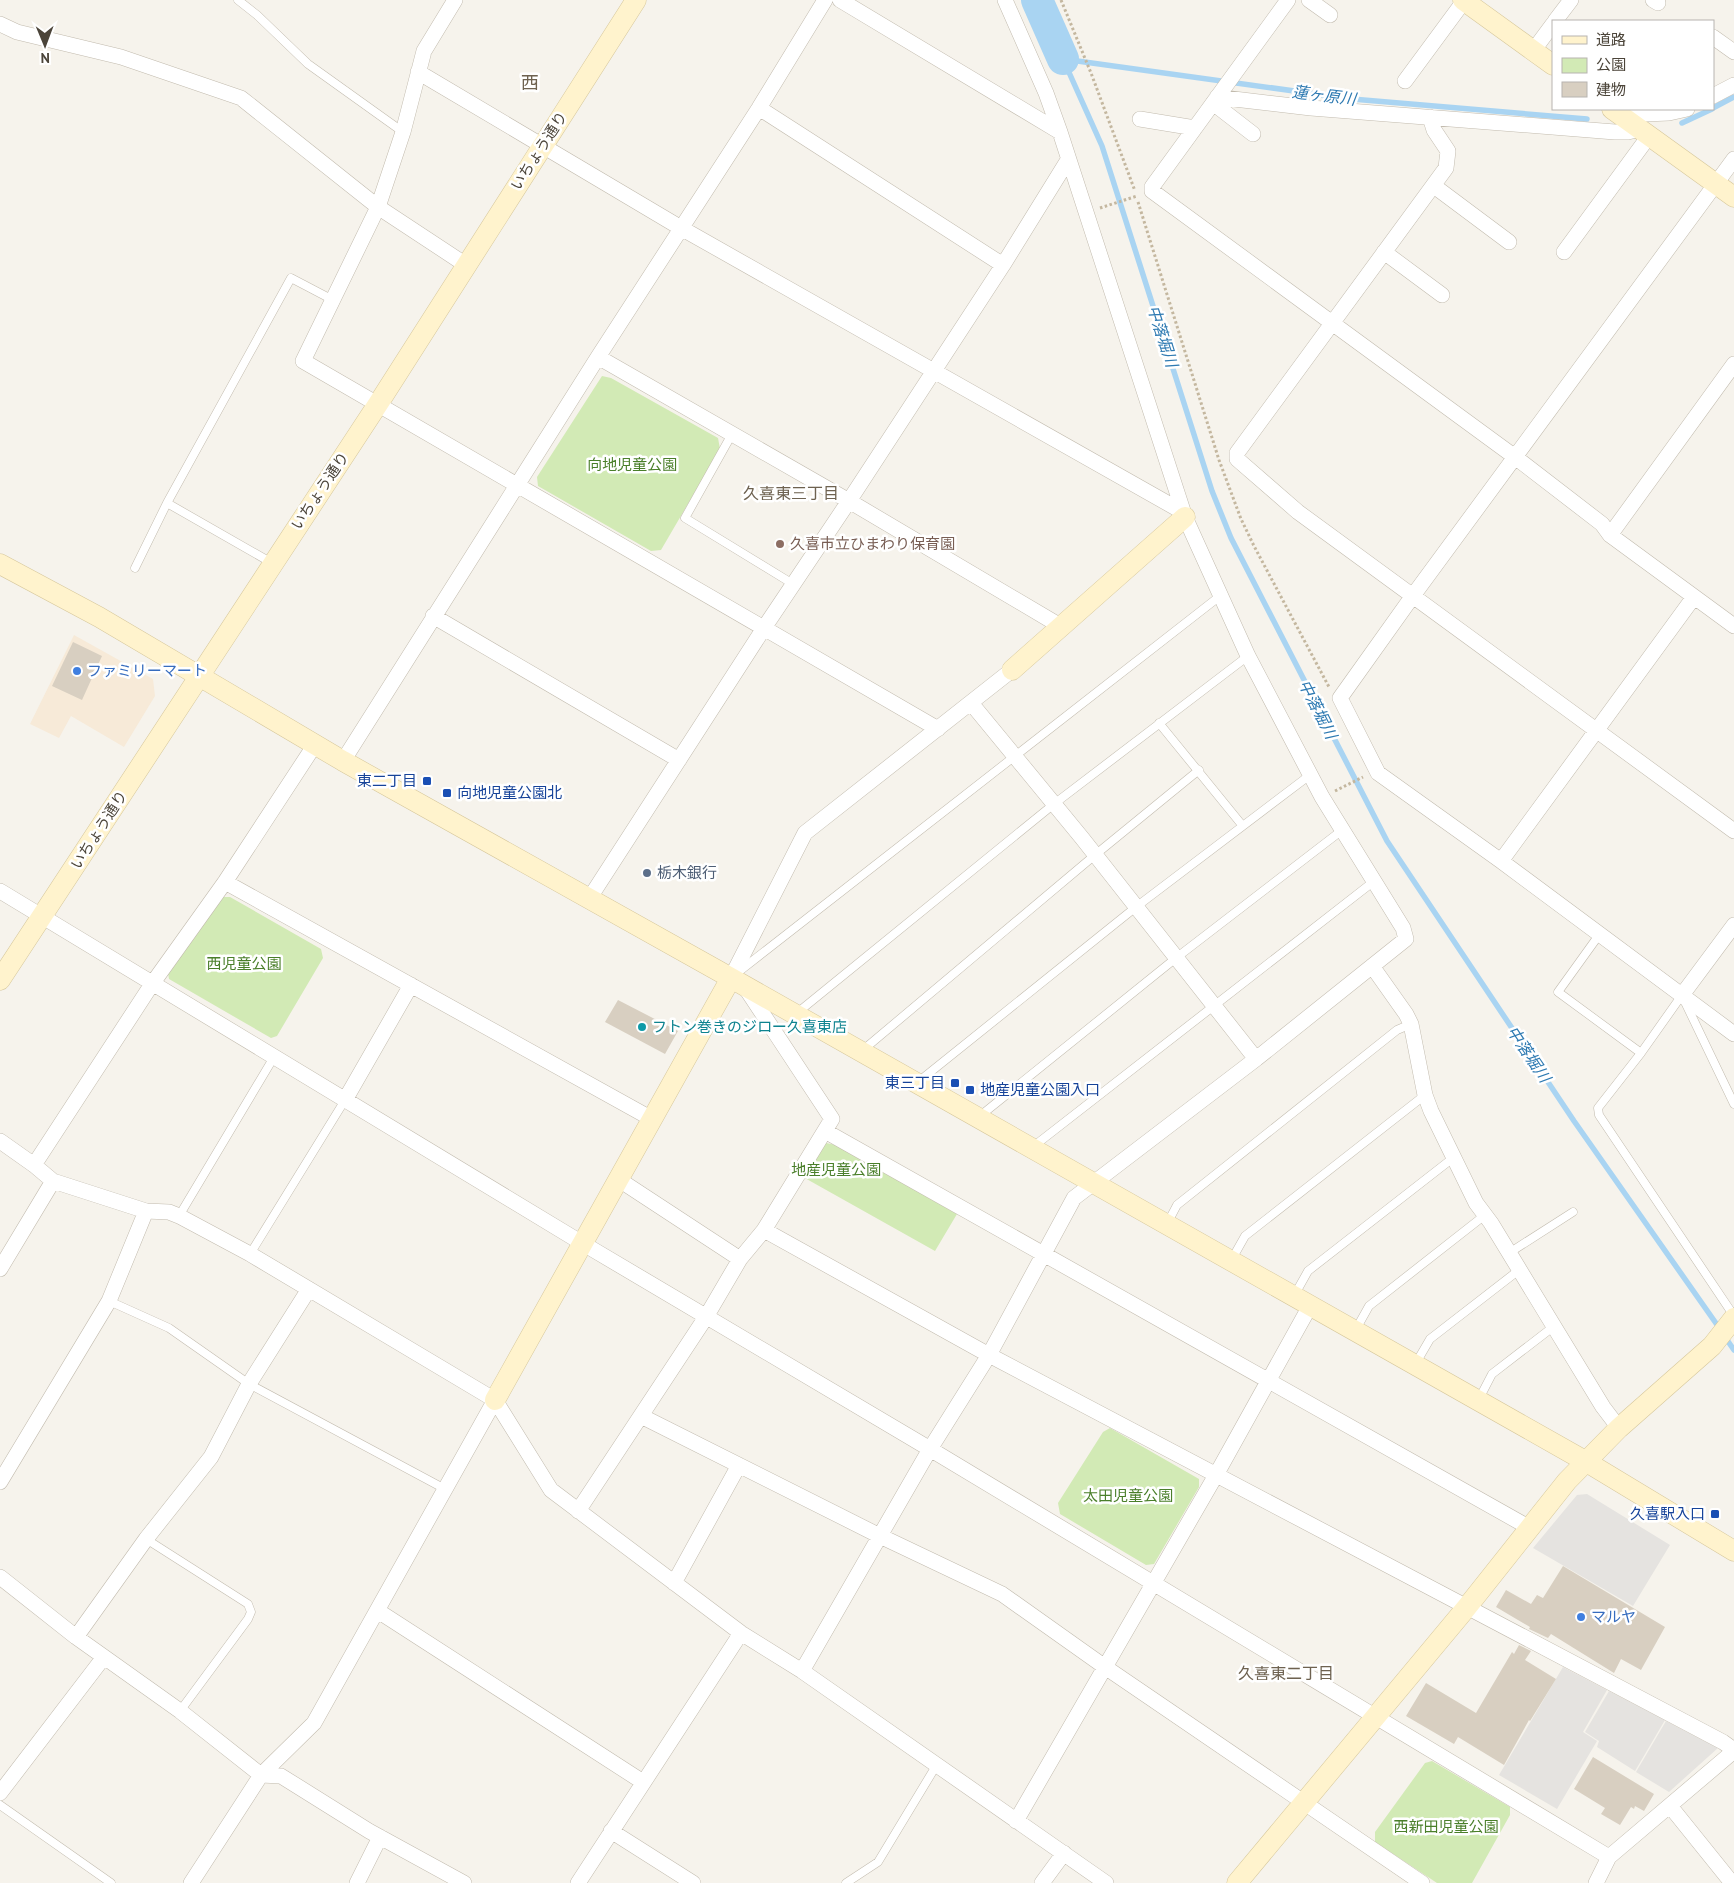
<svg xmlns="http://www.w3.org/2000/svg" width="1734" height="1883" font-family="'PT Sans','Noto Sans JP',sans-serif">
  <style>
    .commercial { fill: #f7ead8 }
    .green { fill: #d2eab5 }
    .parking { fill: #e5e3e0 }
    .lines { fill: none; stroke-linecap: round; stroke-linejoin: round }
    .stream { stroke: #a9d4f2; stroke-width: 5.5 }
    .river { stroke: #a9d4f2; stroke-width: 32 }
    .building { fill: #d8cfc1 }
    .lane-casing { stroke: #c2bbae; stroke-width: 9 }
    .street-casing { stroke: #c2bbae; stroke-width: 16 }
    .secondary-casing { stroke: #d6c79b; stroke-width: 21 }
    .path { stroke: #c4b79f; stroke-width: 3; stroke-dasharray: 2.5 2.5; stroke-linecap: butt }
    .lane { stroke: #fff; stroke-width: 8 }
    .street { stroke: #fff; stroke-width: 15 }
    .secondary { stroke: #fff3cd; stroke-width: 20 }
    .education-dot { fill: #8d6e63; stroke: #fff; stroke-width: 2 }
    .shop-dot { fill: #3f7fe0; stroke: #fff; stroke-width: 2 }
    .transit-dot { fill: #1a4fb4; stroke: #fff; stroke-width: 2 }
    .service-dot { fill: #5c6f8a; stroke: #fff; stroke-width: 2 }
    .culture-dot { fill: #0f9aa8; stroke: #fff; stroke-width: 2 }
    .labels { text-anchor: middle; stroke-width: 5; stroke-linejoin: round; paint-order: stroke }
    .street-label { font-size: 15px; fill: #4b4439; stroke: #fff }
    .park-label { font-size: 15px; fill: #4a7f2a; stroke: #fff }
    .education-label { font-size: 15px; fill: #785e54; stroke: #fff; text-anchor: start }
    .shop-label { font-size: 15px; fill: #366cbe; stroke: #fff; text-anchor: start }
    .transit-label { font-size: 15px; fill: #164399; stroke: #fff; text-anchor: end }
    .service-label { font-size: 15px; fill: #4e5e75; stroke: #fff; text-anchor: start }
    .culture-label { font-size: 15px; fill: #0d838f; stroke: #fff; text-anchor: start }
    .water-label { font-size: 16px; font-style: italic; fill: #2e7ab2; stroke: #fff }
    .neighbourhood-label { font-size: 16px; fill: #6e6250; stroke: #fff }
    .quarter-label { font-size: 18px; fill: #6e6250; stroke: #fff }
  </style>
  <rect width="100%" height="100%" fill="#f6f3ec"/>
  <path class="commercial" d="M74 635 153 679 155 696 124 747 71 716 59 738 30 724Z"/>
  <path class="green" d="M602 376 611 378 718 438 720 449 661 550 651 551 538 486 537 477Z
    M221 897H230L321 949 323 958 277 1036 271 1038 169 979 168 973Z
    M826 1143 836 1145 957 1214 935 1251 803 1177Z
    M1110 1428 1199 1479V1487L1154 1564 1146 1565 1060 1514 1058 1503 1103 1432Z
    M1432 1761 1510 1807V1815L1472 1883H1437L1375 1842V1832L1425 1763Z"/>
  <path class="parking" d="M1587 1494 1670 1545 1633 1606 1533 1548 1577 1495Z
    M1563 1667 1607 1690 1583 1732 1597 1741 1557 1809 1499 1775Z
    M1609 1691 1665 1720 1635 1771 1597 1747 1599 1741 1585 1732Z
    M1666 1721 1718 1748 1669 1792 1636 1772Z"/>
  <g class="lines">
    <path class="stream" d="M1063 59 1102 146 1212 491 1231 538 1387 841 1574 1121 1720 1329
      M1063 59 1352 99 1587 119
      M1713 108 1734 97
      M1682 123 1712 109
      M1725 1337 1734 1350"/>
    <path class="river" d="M1037 0 1063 59"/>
  </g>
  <path class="building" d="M73 642 102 656 82 700 52 686Z
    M618 1000 678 1031 665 1054 605 1022Z
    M1563 1566 1665 1627 1641 1670 1621 1659 1614 1673 1551 1634 1548 1638 1529 1629 1530 1627 1496 1607 1506 1590 1531 1604 1537 1595 1543 1598Z
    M1519 1645 1531 1651 1525 1660 1556 1679 1530 1721 1529 1720 1504 1765 1458 1737 1454 1744 1406 1716 1426 1683 1476 1713 1512 1652 1514 1654Z
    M1593 1757 1654 1794 1644 1811 1635 1806 1634 1809 1631 1807 1620 1825 1601 1814 1605 1808 1574 1789Z"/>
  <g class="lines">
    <defs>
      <path id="lane" d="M238 0 257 15 308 64 403 132
        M732 434 685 518 793 584
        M167 503 291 278 333 300
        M135 568 167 503 272 563
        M1159 723 1242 825
        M1599 935 1558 992 1641 1053
        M737 973 1220 596
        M1682 995 1641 1053 1598 1108 1599 1115 1734 1316
        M1685 1002 1734 1104
        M797 1013 1054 804 1248 656
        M863 1050 1095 855 1199 770
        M918 1082 1136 907 1310 775
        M980 1116 1176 958 1341 831
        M1034 1146 1373 882
        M179 1216 274 1057
        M1167 1224 1177 1205 1397 1030 1411 1024
        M1509 1253 1573 1212
        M250 1254 345 1100
        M1232 1259 1245 1236 1425 1095
        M1294 1296 1308 1271 1453 1158
        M109 1301 169 1328 249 1384 445 1489
        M1355 1331 1369 1306 1485 1215
        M1416 1363 1430 1339 1519 1270
        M1479 1399 1492 1374 1553 1327
        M146 1539 248 1604 251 1612 248 1619 180 1711
        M0 1805 111 1883
        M846 1883 878 1862 936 1766"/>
      <path id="street" d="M455 0 424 51 403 132 378 207 303 361 938 729
        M840 0 1060 132
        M1288 0 1152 187V191L1515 457 1602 524 1610 535 1734 626
        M1309 0 1330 15
        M1653 0 1658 3
        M1555 21 1571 0
        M0 24 17 32 121 57 241 98 378 207 466 265
        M1713 37 1734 52
        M1533 51 1553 24
        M418 72 681 228 1183 512
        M1405 81 1464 1
        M1713 96 1734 85
        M1217 97 1311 108 1615 132H1628L1640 129
        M1213 103 1253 134
        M759 108 1003 265
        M1621 115 1669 113 1687 109
        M1430 117 1434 130 1448 151 1446 168 1237 453V459L1298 512 1734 831
        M1140 119 1195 128
        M1734 159 1412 597 1340 698 1378 773 1501 861 1734 1034
        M1434 186 1509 242
        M1384 252 1442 295
        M1564 252 1649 136
        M598 357 849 501 1062 627
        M1610 535 1734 364
        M433 616 679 760
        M971 703 1082 838 1256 1059
        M343 761 598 357 759 108 825 0
        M1501 861 1694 597
        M225 882 652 1119
        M0 891 582 1243 930 1449 1609 1857
        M589 899 764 628 849 501 1003 265 1068 160
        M1372 966 1406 1014 1411 1024 1425 1095 1431 1111 1476 1203 1491 1223 1603 1407 1619 1428
        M731 978 805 833 1012 670
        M1682 995 1734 925
        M345 1100 411 985
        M825 1131 1530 1528
        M0 1141 34 1165 53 1181 146 1211 169 1212 179 1216 250 1254 495 1400 551 1490 741 1633 802 1671 1106 1883
        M34 1165 152 984 225 882 316 743
        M618 1179 740 1259
        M764 1230 989 1355 1723 1742 1734 1750
        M0 1269 53 1181
        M641 1416 880 1536 1002 1594 1105 1667 1422 1883
        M0 1482 109 1301 146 1211
        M578 1511 706 1317 740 1259 764 1230 832 1119 745 987
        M0 1577 76 1637 180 1711 261 1775 281 1776 369 1831 464 1883
        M674 1583 739 1465
        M378 1611 643 1782
        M76 1637 146 1539 211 1457 249 1384 309 1289
        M802 1671 930 1449 989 1355 1074 1198 1256 1059 1406 939 1403 928 1322 797 1248 656 1185 517 1060 132 1046 93 1005 0
        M0 1793 104 1657
        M1670 1806 1732 1883
        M1016 1821 1216 1475 1310 1306
        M611 1831 693 1883
        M191 1883 261 1775 314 1723 495 1400
        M357 1883 380 1837
        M578 1883 741 1633
        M1042 1883 1064 1853
        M1596 1883 1609 1857 1734 1751"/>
      <path id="secondary" d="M1463 0 1553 65
        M1612 109 1734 197
        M0 564 99 617 343 761 731 978 1585 1461 1734 1551
        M1012 670 1185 517
        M0 980 378 404 636 0
        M495 1400 731 978
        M1237 1883 1467 1607 1567 1481 1619 1428 1712 1346 1734 1318"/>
    </defs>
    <use href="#lane" class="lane-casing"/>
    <use href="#street" class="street-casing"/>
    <use href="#secondary" class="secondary-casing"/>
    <path class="path" d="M1061 0 1091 73 1135 191
      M1138 202 1219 460 1241 519 1254 546 1329 687
      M1100 208 1137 196
      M1335 791 1363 777"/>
    <use href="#lane" class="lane"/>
    <use href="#street" class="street"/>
    <use href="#secondary" class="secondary"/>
  </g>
  <circle class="education-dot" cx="780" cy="544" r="5"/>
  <g class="shop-dot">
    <circle cx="77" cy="671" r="5"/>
    <circle cx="1581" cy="1617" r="5"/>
  </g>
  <g class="transit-dot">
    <rect x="422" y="776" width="10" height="10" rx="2.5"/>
    <rect x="442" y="788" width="10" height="10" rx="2.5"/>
    <rect x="950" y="1078" width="10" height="10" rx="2.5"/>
    <rect x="965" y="1085" width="10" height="10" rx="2.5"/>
    <rect x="1710" y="1509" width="10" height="10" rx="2.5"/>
  </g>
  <circle class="service-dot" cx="647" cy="873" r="5"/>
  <circle class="culture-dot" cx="642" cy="1027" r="5"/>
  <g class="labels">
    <g class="street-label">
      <text transform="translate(539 151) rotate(-57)" y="5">いちょう通り</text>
      <text transform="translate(320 491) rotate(-56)" y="5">いちょう通り</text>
      <text transform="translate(99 830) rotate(-57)" y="5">いちょう通り</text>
    </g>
    <g class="park-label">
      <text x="632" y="470">向地児童公園</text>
      <text x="244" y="969">西児童公園</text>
      <text x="836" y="1175">地産児童公園</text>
      <text x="1128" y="1501">太田児童公園</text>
      <text x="1446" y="1832">西新田児童公園</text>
    </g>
    <g class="education-label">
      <text x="790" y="549">久喜市立ひまわり保育園</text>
    </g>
    <g class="shop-label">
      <text x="87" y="676">ファミリーマート</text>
      <text x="1591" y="1622">マルヤ</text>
    </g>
    <g class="transit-label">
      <text x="417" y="786">東二丁目</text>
      <text x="457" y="798" text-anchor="start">向地児童公園北</text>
      <text x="945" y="1088">東三丁目</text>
      <text x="980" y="1095" text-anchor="start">地産児童公園入口</text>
      <text x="1705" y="1519">久喜駅入口</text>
    </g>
    <g class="service-label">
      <text x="657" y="878">栃木銀行</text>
    </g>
    <g class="culture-label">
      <text x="652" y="1032">フトン巻きのジロー久喜東店</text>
    </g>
    <g class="water-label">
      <text transform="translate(1324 95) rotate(7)" y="6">蓮ヶ原川</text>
      <text transform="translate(1163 336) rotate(72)" y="6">中落堀川</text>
      <text transform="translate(1318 709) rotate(63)" y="6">中落堀川</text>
      <text transform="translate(1529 1054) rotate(56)" y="6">中落堀川</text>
    </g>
    <g class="neighbourhood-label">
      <text x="791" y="499">久喜東三丁目</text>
      <text x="1286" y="1679">久喜東二丁目</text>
    </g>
    <g class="quarter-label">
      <text x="530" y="89">西</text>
    </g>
  </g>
  <rect x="1552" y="20" width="162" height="90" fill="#ffffff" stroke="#b7b4b0"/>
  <rect x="1562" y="36" width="25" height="8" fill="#fff3cd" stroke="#b7b4b0"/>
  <text x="1596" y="45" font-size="15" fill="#4b4439">道路</text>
  <rect x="1562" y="58" width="25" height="15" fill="#d2eab5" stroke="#b7b4b0"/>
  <text x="1596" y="70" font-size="15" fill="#4b4439">公園</text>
  <rect x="1562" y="82" width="25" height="15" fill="#d8cfc1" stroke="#b7b4b0"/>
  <text x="1596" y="95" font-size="15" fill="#4b4439">建物</text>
  <g transform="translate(45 45) rotate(179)" stroke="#ffffff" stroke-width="4" paint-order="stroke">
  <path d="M0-4L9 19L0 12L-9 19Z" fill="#4b4439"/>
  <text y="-8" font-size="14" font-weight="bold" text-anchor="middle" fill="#4b4439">N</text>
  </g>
</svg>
